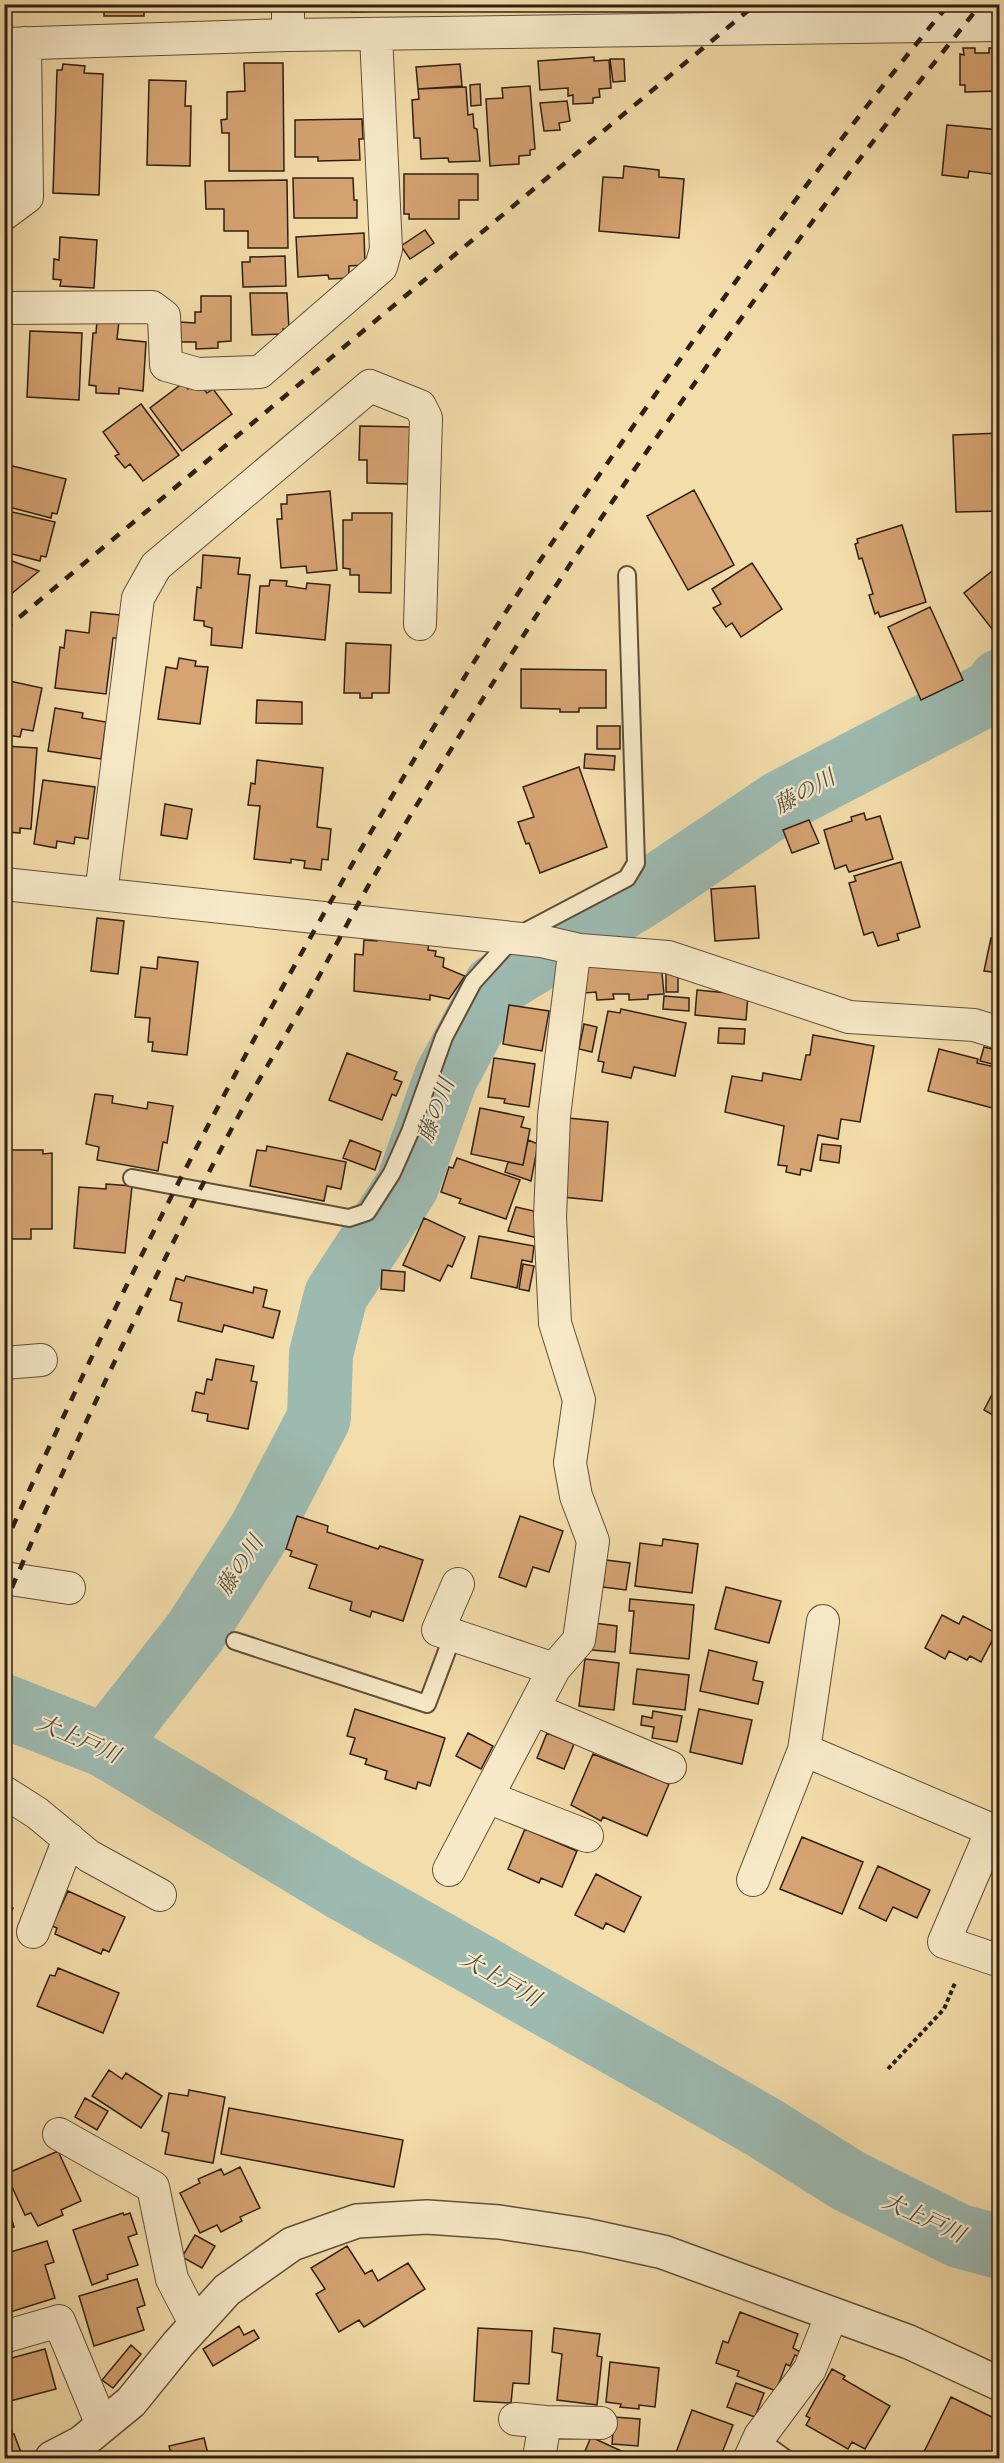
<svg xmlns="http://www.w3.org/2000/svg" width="1004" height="2463" font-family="'Gentium Book Plus','Noto Serif JP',serif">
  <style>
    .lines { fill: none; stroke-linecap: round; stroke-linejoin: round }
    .river { stroke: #9dbab1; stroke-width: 64 }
    .building { fill: #d6a372; stroke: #2f1f15; stroke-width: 1.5 }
    .service-casing { stroke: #604e3a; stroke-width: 20 }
    .minor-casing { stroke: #604e3a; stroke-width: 34 }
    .tertiary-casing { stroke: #604e3a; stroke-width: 36 }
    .path { stroke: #2f1f15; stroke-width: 4; stroke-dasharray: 4.5 3; stroke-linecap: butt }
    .service { stroke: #f7e9c8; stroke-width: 16 }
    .minor { stroke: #f7e9c8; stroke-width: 32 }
    .tertiary { stroke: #f7e9c8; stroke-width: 33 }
    .rail { stroke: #2f1f15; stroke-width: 4.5; stroke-dasharray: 10 10; stroke-linecap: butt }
    .labels { text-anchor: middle; stroke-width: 4.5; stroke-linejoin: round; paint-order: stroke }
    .water-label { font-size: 22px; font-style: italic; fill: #504e44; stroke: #f7e9c8 }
  </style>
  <rect width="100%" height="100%" fill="#f3ddaa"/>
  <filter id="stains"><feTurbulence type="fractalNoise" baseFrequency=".00333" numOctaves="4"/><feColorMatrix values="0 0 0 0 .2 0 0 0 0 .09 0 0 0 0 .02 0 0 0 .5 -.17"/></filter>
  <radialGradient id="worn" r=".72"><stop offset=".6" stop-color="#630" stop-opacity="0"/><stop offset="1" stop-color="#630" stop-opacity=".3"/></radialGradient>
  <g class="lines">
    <path class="river" d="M4 1706 106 1746 345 1890 763 2127 849 2181 959 2236 1000 2247
      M106 1746 196 1631 261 1529 319 1418 321 1354 336 1295 407 1186 446 1077 495 986 649 891 781 802 993 691 1000 681"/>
  </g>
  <path class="building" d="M104 4H144V16H104Z
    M352 4H398V10L352 12Z
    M404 4H447V9L409 10V5Z
    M963 48H975V53H989V48H998L1000 91 965 92V85H960V54L964 55Z
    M594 57V61L609 60 611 88 599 89 600 97 593 98V103L573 104V95L568 96V88L540 90 538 61Z
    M610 59H624L625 81 613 82Z
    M244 63H283L284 171H229V133H222L221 120 227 119V92L245 91Z
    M63 64 85 66 84 73 103 74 99 195 53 193 57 70H62Z
    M460 64 462 86 418 89 416 67Z
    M4 71H8V126H4Z
    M149 80 186 81 185 106H191L190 166 147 165Z
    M480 84 481 105 471 106 470 85Z
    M530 86 535 149 530 150V155L519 156V164L490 166 486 99 503 98 502 88Z
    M466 87 468 115 473 114 474 128 477 129 480 161 449 162 448 158 421 159 420 138H414L412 100 419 99 418 89Z
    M567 101 570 121 559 123 560 130 544 131 540 103Z
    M362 119 363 139H359L360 160 318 161V157H295V120Z
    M947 125 1000 130V175L969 171 968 178 942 175Z
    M624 166 659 170V177L684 179 679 238 599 231 603 177 623 178Z
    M404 174H478V200H459V219H409V214H404Z
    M293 178H353L354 200H357V218H294Z
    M287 180 288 248H248V231H224V209H206L205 181Z
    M425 230 434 243 410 259 401 246Z
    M364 233 365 265 349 266V278L329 279 328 275 298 277 296 237Z
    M60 237 97 240 94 288 60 286 61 280 53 279 54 259 59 260Z
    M285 256 286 286 243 287 242 262H250V257Z
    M250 293H287L289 329H283V334L252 335Z
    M201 296H231V341L218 342V348L196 349V342H181L180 322 195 323V312H201Z
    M97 320 119 321 117 339 146 342 143 391 119 388V394L96 393V386L89 385 93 333H96Z
    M30 331 82 333 79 400 27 397Z
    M198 382 207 393 213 389 232 414 182 451 150 408 183 383 188 389Z
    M141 404 179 455 143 481 130 464 125 468 115 456 119 454 103 432Z
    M360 426 410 427 408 484 367 483V460H359Z
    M999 433 1000 511 956 512 953 435Z
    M4 464 66 479 57 514 52 513 51 518 5 506Z
    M694 490 734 565 688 590 647 516Z
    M330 491 337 570 307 573 306 566 281 568 277 519H282L281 504H287V495Z
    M4 510 55 522 46 557 41 556 40 561 4 552Z
    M352 513H392L391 593 359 592V575H350V569L343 568V520H352Z
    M902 525 926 602 880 617 878 612 875 614 869 595 873 594 862 558 859 559 855 544 858 543 857 539Z
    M203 555 240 558 238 574 250 575 242 648 211 645 212 628 204 626V621L194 620 197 587 201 588Z
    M4 558 39 571 4 600Z
    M752 563 782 609 741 637 732 623 726 627 713 608 721 604 712 589Z
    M1000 565V623L992 629 964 593Z
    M270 580 287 581 286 586 306 589 307 583 330 585 325 640 256 633 260 586H269Z
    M930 607 963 680 921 700 888 627Z
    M91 612 120 615 117 638H113L106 694 55 688 60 647 64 648 66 630 89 633Z
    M346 643 391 645 389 693H372V698H360V693H344Z
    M179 658 196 661 195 666 208 667 200 724 158 719 166 667 177 669Z
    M521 669 606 670V708H579V712H560V709L521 708Z
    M5 680 42 688 33 731 22 729 20 737 6 735 8 727 4 726Z
    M257 700 302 702V724L256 723Z
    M55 708 83 713 82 718 106 722 101 759 48 751Z
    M597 726H620V749H597Z
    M4 746 37 748 31 829 20 828V833L4 832Z
    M585 754 615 756 614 770 584 768Z
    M257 760 323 768 317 827 331 829 328 860 322 859 321 870 304 868 305 861 291 859V863L254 859 260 806 248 805 251 783 255 784Z
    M579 767 607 847 540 873 529 843 526 844 518 822 534 817 523 787Z
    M43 780 95 787 88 839 75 837 74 844 57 841 56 848 34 844Z
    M165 804 192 809 187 839 161 835Z
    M864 813 866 820 880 816 893 859 849 872 846 865 835 869 824 830 852 821 851 817Z
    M809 820 819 843 792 853 783 830Z
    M901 862 920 927 897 934 899 940 878 946 873 932 864 935 849 883 856 881 854 876Z
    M755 886 759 938 715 941 711 889Z
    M97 918 124 921 118 974 91 971Z
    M378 936 429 941 428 950 436 951 435 956 444 958 443 967 465 976 449 999 430 995V1000L354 991 355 954 363 955 364 940 377 941Z
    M991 938 1000 940V973L984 971Z
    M158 957 198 962 187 1055 152 1051 153 1042H148L150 1018 135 1017 141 967 157 969Z
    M661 963 664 994 648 995V999L629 1000V994H613L614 999 597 1000 596 992 584 993 582 967Z
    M666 971H678V992H666Z
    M697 990 748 995 746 1020 695 1015Z
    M664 996 689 998V1011L663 1009Z
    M509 1005 549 1011 542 1051 503 1044Z
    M621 1009 686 1023 675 1076 634 1067 631 1078 602 1072 604 1062 598 1061 608 1011 620 1013Z
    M584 1024 597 1027 592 1052 579 1049Z
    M719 1028 745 1029 744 1044 718 1043Z
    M813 1035 874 1046 860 1122 841 1119 838 1139 818 1135 811 1171 801 1169 800 1175 786 1172 787 1166 778 1165 784 1126 725 1112 732 1076 762 1081 763 1073 801 1080 806 1055H810Z
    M984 1047 1000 1051V1066L980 1061Z
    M939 1049 978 1059 977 1063 1000 1068V1110L928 1091Z
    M347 1053 397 1072 394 1079 402 1082 396 1096 392 1094 382 1120 329 1100Z
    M494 1058 535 1064 529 1107 504 1103 505 1099 488 1097Z
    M4 1082H7L8 1116H4Z
    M95 1094 113 1096 112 1103 147 1109 148 1102 173 1106 167 1143 163 1142 158 1171 97 1160 99 1147 86 1144Z
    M480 1108 524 1117 521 1127 530 1129 523 1165 471 1154Z
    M568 1118 608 1122 602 1201 562 1197Z
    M350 1140 381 1152 375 1170 343 1158Z
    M528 1140 538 1144 531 1181 505 1172 508 1162 523 1165Z
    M822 1144 841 1146 839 1163 820 1160Z
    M267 1146 346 1162 341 1189 327 1186 324 1201 250 1186 257 1150 266 1151Z
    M4 1150H43V1154L52 1153V1229H31V1239H4Z
    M457 1158 520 1180 506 1219 459 1203 461 1199 441 1192 449 1167 453 1168Z
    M106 1184 132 1186 125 1253 74 1248 79 1187 106 1189Z
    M516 1207 538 1212V1238L508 1231Z
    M424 1218 465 1237 452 1267 448 1265 440 1281 403 1265Z
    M479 1236 534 1246 532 1262 522 1260 517 1288 471 1278Z
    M523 1264 534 1266 529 1291 519 1289Z
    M382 1270 405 1272 404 1291 381 1289Z
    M186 1276 253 1293 254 1287 267 1290 263 1307 280 1311 273 1338 224 1325 222 1332 178 1321 182 1303 170 1300 176 1278 184 1281Z
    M216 1359 254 1366 251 1381 257 1382 248 1429 207 1421 208 1414 192 1411 196 1392 204 1394 207 1379 212 1380Z
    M1000 1379V1419L984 1410Z
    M297 1516 328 1526 327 1532 378 1549 380 1546 423 1560 403 1621 372 1611 370 1617 350 1610 352 1602 309 1588 317 1565 290 1556 292 1551 286 1549Z
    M520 1516 563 1531 549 1572 533 1567 526 1587 499 1577Z
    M663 1539 698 1544 692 1593 635 1586 640 1543 662 1546Z
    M606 1560 630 1563 626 1590 603 1587Z
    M726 1587 781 1601 769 1643 715 1629Z
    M630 1599 694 1605 689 1659 630 1653 634 1611H629Z
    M942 1615 959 1624 963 1616 996 1633 981 1662 970 1656 967 1660 949 1651 945 1659 925 1648Z
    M594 1623 617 1626 615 1652 592 1650Z
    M709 1650 757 1662 753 1680 763 1682 758 1704 700 1691Z
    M585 1659 619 1663 614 1710 579 1706Z
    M637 1669 689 1675 685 1710 633 1704Z
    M355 1709 445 1738 430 1786 418 1782 416 1789 385 1779 387 1771 365 1764 367 1759 350 1754 355 1738 347 1736Z
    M699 1709 752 1720 742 1764 690 1752Z
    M653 1711 682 1716 677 1742 652 1738 654 1727 641 1725 642 1716 652 1718Z
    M468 1733 493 1746 481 1769 456 1756Z
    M547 1733 574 1744 564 1769 537 1758Z
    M593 1754 669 1784 647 1836 603 1817 601 1821 571 1805Z
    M525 1829 577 1851 562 1887 541 1878 539 1883 508 1869Z
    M802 1837 863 1862 842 1914 780 1889Z
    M878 1866 930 1890 917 1918 893 1907 886 1921 859 1908Z
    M596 1874 641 1897 624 1932 606 1923 603 1929 575 1915Z
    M68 1891 125 1917 109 1952 103 1949 101 1954 55 1934 57 1928 52 1926Z
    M4 1904 13 1908 4 1926Z
    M58 1968 119 1993 103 2033 37 2006 50 1975 55 1976Z
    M109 2070 122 2079 126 2073 162 2096 141 2128 92 2096Z
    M189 2090 225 2097 213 2163 165 2154 169 2133 162 2131 169 2093 188 2096Z
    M85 2098 108 2111 97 2130 75 2117Z
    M229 2108 403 2140 394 2187 221 2154Z
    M58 2151 81 2201 61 2210 63 2215 38 2226 31 2213 25 2215 6 2174Z
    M240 2167 260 2208 240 2217 242 2221 221 2232 217 2225 200 2233 180 2193 200 2183 198 2179 221 2169 224 2175Z
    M4 2194 14 2227 4 2230Z
    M123 2213 124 2215 130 2213 137 2234 128 2237 138 2265 107 2275 108 2279 92 2285 73 2230Z
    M195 2235 215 2246 202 2268 182 2257Z
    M47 2241 54 2262 45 2265 55 2298 4 2314V2291L7 2290 4 2281V2254Z
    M347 2246 365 2274 372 2270 378 2281 408 2263 425 2289 364 2327 359 2320 339 2332 316 2294 325 2289 311 2268Z
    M137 2279 145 2305 137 2308 144 2330 94 2346 79 2296Z
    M740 2312 798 2334 793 2348 802 2353 800 2357 795 2355 790 2366 786 2364 776 2391 737 2376 739 2371 716 2363 723 2341 728 2343Z
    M239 2326 244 2335 254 2330 259 2338 213 2366 203 2349Z
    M478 2328 532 2331 529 2384 513 2383 511 2403 474 2401Z
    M554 2328 600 2334 597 2356 602 2357 597 2405 557 2400 562 2354 552 2352Z
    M131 2345 141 2354 113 2388 102 2380Z
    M45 2349 56 2389 10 2401 4 2381V2360Z
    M610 2362 659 2368 655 2407 639 2405V2409L620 2407 621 2404 606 2402Z
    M832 2369 845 2376 843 2379 890 2406 865 2449 852 2442 848 2449 806 2425 810 2418 806 2416Z
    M736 2383 764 2393 755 2417 727 2407Z
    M951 2397 1000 2421V2454L997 2458H931L923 2454Z
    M4 2406 12 2432 4 2434Z
    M692 2410 733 2425 720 2458H674Z
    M614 2417 640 2419 638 2446 612 2444Z
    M14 2434 22 2455 4 2458V2437Z
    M591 2437 630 2455 629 2458H582Z
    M204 2438 209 2458H172L169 2446Z"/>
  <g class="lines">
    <defs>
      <path id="service" d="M132 1178 349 1218 367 1212 392 1173 410 1132 444 1037 473 982 513 938 627 878 636 863 627 575
        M235 1641 427 1704 453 1635
        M759 2439 785 2458"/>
      <path id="minor" d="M288 35V4
        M4 44 288 35 1000 25
        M4 214 27 197 25 43
        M4 308 152 307 164 316 166 365 198 374 260 372 381 267 386 249 376 35
        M4 884 541 941 580 950 668 957 849 1017 974 1025 1000 1033
        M101 894 138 598 156 566 370 386 420 406 426 418 420 624
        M4 1363 41 1360
        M4 1578 69 1588
        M458 1584 438 1630 554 1669
        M823 1621 804 1750 992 1830 944 1942 1000 1961
        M533 1709 670 1767
        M4 1792 37 1813 89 1856 160 1895
        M487 1797 587 1836
        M449 1870 554 1669 579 1640 593 1541 576 1496 570 1463 579 1400 555 1323 550 1217 554 1116 573 962 580 950
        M753 1880 804 1750
        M33 1932 69 1839
        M59 2134 153 2187 172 2279 196 2325
        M4 2337 59 2321 102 2425
        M515 2419 545 2422 601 2423
        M539 2458 545 2422
        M750 2458 760 2436 810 2369 832 2314"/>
      <path id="tertiary" d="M52 2458 81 2443 131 2402 178 2344 227 2290 292 2244 357 2221 427 2217 499 2222 585 2235 663 2252 909 2342 1000 2384"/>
    </defs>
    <use href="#service" class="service-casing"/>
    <use href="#minor" class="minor-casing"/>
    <use href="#tertiary" class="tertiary-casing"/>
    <path class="path" d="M888 2069 944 2009 955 1983"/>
    <use href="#service" class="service"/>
    <use href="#minor" class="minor"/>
    <use href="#tertiary" class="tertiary"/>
    <path class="rail" d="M4 630 756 4
      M4 1546C142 1238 300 939 479 654 532 569 591 487 648 405 744 268 842 133 949 4
      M4 1606C73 1444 150 1284 232 1128 257 1081 286 1036 312 989 332 953 351 916 371 881 553 574 758 282 981 4"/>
  </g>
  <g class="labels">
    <g class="water-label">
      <text transform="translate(804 791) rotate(-29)" y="8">藤の川</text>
      <text transform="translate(435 1110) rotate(-69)" y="8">藤の川</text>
      <text transform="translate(239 1565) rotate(-57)" y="8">藤の川</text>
      <text transform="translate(79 1738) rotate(24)" y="8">大上戸川</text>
      <text transform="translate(501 1978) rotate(30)" y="8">大上戸川</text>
      <text transform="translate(924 2217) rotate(25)" y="8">大上戸川</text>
    </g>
  </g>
  <rect width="1004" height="2463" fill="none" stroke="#f3ddaa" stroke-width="24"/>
  <rect x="6" y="6" width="992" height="2451" fill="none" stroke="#2f1f15" stroke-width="3"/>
  <rect x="12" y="12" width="980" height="2439" fill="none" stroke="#2f1f15" stroke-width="1.5"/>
  <rect width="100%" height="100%" filter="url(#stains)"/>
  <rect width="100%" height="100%" fill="url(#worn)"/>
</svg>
